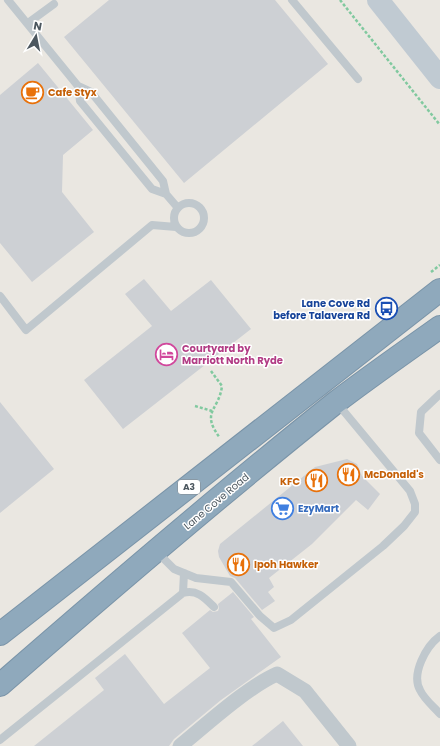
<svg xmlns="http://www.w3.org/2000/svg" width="440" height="746" font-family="Poppins,sans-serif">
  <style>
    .commercial { fill: #eae7e1 }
    .building { fill: #cdd0d4 }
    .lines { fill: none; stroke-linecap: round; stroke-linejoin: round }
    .highway-casing { stroke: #7a94a8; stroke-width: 24 }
    .path { stroke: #81c99f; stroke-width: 2.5; stroke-dasharray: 3 2; stroke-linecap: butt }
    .lane { stroke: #c0c8cd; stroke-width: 8 }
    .street { stroke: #c0c8cd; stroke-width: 15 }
    .secondary { stroke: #c0cad2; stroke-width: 22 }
    .highway { stroke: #8fa9bc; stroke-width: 22 }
    .labels { text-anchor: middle; stroke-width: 3; stroke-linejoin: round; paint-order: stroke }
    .shield { fill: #fff; stroke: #82898f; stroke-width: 1 }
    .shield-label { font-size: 9px; font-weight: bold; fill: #4c575f }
    .food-label { font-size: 10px; font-weight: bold; fill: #c56008; stroke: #fff; text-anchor: start }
    .transit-label { font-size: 10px; font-weight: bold; fill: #164399; stroke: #fff; text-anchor: end }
    .hotel-label { font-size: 10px; font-weight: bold; fill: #b23c85; stroke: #fff; text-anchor: start }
    .street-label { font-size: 10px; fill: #4c575f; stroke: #fff }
    .shop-label { font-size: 10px; font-weight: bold; fill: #366cbe; stroke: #fff; text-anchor: start }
  </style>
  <rect width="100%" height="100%" fill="#f4f3f3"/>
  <path class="commercial" d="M0 0H440V746H0Z"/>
  <path class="building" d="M109 0H275L328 64 184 183 64 37Z
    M38 63 93 130 63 155 62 192 94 232 32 282 0 243V95Z
    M144 279 171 311 211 280 251 329 123 429 84 380 152 326 125 294Z
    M0 402 54 469 0 513Z
    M347 459 357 464 362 476 380 494 368 510 356 500 312 544 269 578 274 587 268 592 275 601 262 610 235 578 230 576 219 557 218 551 220 544 315 467Z
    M233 592 254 617 251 619 281 657 221 700 174 739 169 746H34L104 690 95 678 125 654 164 704 210 668 182 633 210 610 213 612 218 611 219 608 218 604Z
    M283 721 303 746H252Z"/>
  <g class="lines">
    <defs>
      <path id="highway" d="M0 634 440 290
        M0 685C110 589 221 494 335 403 369 377 405 352 440 327"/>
    </defs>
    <use href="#highway" class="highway-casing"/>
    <path class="path" d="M340 0 440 125
      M431 272 440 265
      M211 371 222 386C219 411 200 411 220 438
      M195 406 212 411"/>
    <path class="lane" d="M8 0 78 86 91 92 163 181 166 194 178 208
      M292 0 358 79
      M28 23 54 4
      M78 86 80 101 152 189 166 194
      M174 218a15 15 0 1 1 30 0a15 15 0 1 1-30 0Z
      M0 296 26 330 152 225 176 227
      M440 394 421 412 419 433 440 460
      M157 552 174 569 196 578 231 582 260 616 274 628 291 620 383 546 404 526 415 512V504L410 491 337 403
      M183 593 184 573
      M440 636C426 646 411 674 420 690 424 699 434 707 440 714
      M0 740 183 593C197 589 205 598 214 607"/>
    <path class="street" d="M180 746C207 724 246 688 277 674L305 691 349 746"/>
    <path class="secondary" d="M378 0 440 78"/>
    <use href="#highway" class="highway"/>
  </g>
  <defs>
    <symbol id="cafe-ring" viewBox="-11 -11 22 22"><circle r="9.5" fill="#fff" stroke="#e8710a" stroke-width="1.5"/><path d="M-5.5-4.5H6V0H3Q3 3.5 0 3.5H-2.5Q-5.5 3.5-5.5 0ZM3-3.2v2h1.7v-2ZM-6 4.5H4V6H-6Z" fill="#e8710a"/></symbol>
    <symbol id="bus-ring" viewBox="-11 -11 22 22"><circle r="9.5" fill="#fff" stroke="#1a4fb4" stroke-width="1.5"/><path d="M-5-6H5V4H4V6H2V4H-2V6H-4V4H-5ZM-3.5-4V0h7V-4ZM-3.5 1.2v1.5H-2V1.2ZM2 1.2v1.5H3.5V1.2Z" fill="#1a4fb4"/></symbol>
    <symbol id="hotel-ring" viewBox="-11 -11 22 22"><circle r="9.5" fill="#fff" stroke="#d1479c" stroke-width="1.5"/><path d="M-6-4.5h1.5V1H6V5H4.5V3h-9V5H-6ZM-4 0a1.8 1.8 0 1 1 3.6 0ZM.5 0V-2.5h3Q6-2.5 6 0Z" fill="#d1479c"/></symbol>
    <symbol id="restaurant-ring" viewBox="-11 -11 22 22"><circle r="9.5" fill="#fff" stroke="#e8710a" stroke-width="1.5"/><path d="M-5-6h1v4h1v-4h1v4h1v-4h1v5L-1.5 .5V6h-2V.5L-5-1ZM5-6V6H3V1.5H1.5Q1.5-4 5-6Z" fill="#e8710a"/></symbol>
    <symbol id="supermarket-ring" viewBox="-11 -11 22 22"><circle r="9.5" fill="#fff" stroke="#3f7fe0" stroke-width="1.5"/><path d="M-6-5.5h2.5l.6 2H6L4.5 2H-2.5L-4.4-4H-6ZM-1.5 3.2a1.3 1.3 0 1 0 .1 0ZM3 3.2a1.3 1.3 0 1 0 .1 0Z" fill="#3f7fe0"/></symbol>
  </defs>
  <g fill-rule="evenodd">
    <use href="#cafe-ring" x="20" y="80" width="25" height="25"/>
    <use href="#bus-ring" x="374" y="296" width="25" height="25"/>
    <use href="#hotel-ring" x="154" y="342" width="25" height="25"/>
    <use href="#restaurant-ring" x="336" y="462" width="25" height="25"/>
    <use href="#restaurant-ring" x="304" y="468" width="25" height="25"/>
    <use href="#supermarket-ring" x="270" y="496" width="25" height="25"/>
    <use href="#restaurant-ring" x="226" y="552" width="25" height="25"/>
  </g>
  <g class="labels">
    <rect class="shield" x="178" y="480" width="22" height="14" rx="3"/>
    <g class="shield-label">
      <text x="189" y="490">A3</text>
    </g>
    <g class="food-label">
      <text x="48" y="96">Cafe Styx</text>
      <text x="364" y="478">McDonald's</text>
      <text x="300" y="485" text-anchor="end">KFC</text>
      <text x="254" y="568">Ipoh Hawker</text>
    </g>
    <g class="transit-label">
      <text x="370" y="307">Lane Cove Rd<tspan x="370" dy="12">before Talavera Rd</tspan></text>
    </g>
    <g class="hotel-label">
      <text x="182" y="352">Courtyard by<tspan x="182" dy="12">Marriott North Ryde</tspan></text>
    </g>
    <g class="street-label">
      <text transform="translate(216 501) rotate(-40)" y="4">Lane Cove Road</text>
    </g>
    <g class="shop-label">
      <text x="298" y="512">EzyMart</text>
    </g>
  </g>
  <g transform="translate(36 36) rotate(10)" stroke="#ffffff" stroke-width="3" paint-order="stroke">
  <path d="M0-3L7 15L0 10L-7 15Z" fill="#4c575f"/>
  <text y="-6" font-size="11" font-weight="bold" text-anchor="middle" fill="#4c575f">N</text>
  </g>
</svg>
